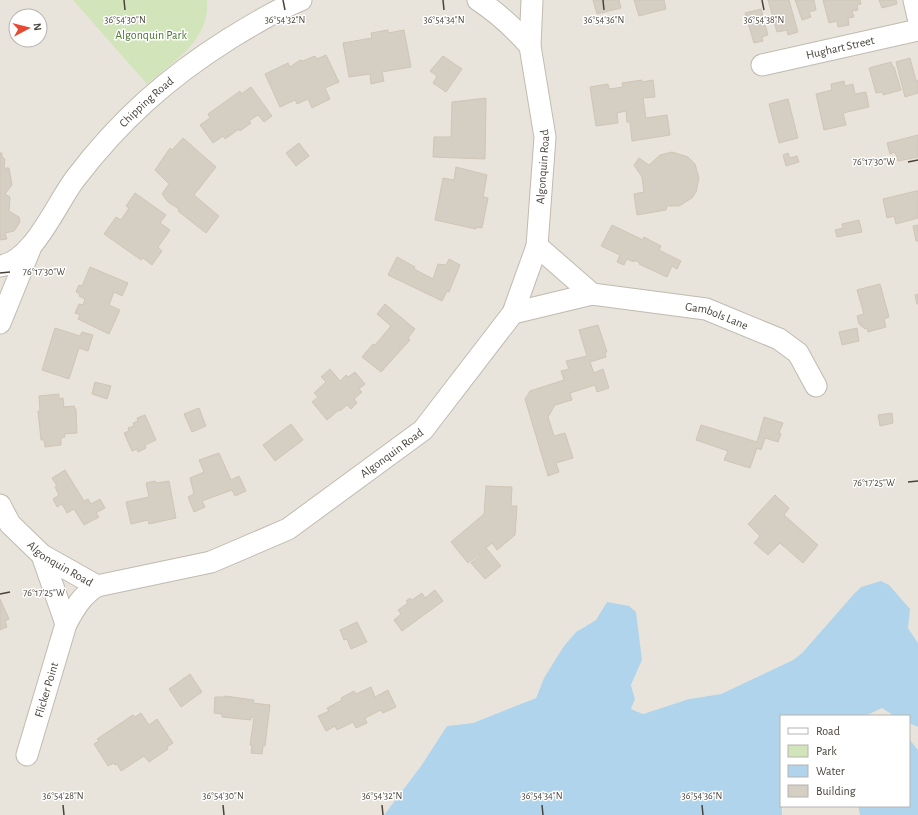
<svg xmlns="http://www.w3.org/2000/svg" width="918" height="815" font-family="'Alegreya Sans',sans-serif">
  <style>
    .residential { fill: #e8e4db; fill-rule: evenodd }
    .green { fill: #d2e5ba }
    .water { fill: #afd4eb }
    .building { fill: #d5cec3; stroke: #d0c5b6 }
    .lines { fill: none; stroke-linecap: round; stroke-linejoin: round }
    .minor-casing { stroke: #c0bab0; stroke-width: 23 }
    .minor { stroke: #fff; stroke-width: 21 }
    .ticks { fill: none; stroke: #49433a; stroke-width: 1.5 }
    .labels { text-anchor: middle; stroke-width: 3; stroke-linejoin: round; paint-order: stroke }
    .park-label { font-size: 12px; fill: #4d7632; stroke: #fff }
    .street-label { font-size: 12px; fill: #49433a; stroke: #fff }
    .ticks-label { font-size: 10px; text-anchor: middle; fill: #49433a; stroke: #fff; stroke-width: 3; stroke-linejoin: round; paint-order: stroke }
  </style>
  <rect width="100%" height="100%" fill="#f5f2ec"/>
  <path class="residential" d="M0 0H918V643L908 628 909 608 861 587 802 653 793 660 721 694 689 699 643 714 631 709 635 698 631 685 642 660 596 620 576 632 544 678 536 698 473 723 447 726 421 766 384 815H0ZM16 16H40V40H16Z
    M882 708 894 716 864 715Z
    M909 723 918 727V750L909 739Z
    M783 806H858L860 815H782Z"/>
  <path class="green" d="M73 0H207C211 39 174 61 147 84Z"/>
  <path class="water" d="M881 581 889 585 910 609 908 628 918 643V727L909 723V716H894L882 708 865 716H781L782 815H384L421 766 447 726 473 723 536 698 544 678 564 646 576 632 596 620 607 602 629 606 636 612 642 660 631 685 635 699 631 709 643 714 689 699 721 694 793 660 802 653 854 594 861 587Z
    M910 740 918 750V815H860L858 806H909Z"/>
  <path class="building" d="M593 0H619L621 8 597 14Z
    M634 0H664L666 9 639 16Z
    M768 0H789L798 32 788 35 787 30 777 32Z
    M795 0H814L816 10 809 12 811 17 802 20Z
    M823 0H860L861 4 857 5 858 10 852 11 854 17 848 18 849 25 838 27 837 21 829 23Z
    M879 0H896L897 4 882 8Z
    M761 9 768 35 762 37 763 41 754 43 745 13Z
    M388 30V33L404 30 411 67 382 72 384 81 371 84 370 74 349 77 343 43 372 38 371 33Z
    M326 55 339 82 325 88 330 99 312 108 308 99 297 104 295 100 280 107 265 74 288 63 290 67 300 60 303 61 315 56 317 59Z
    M443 56 462 69 446 92 433 83 437 76 430 71Z
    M910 58 916 81 918 80V93L905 97 896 62Z
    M891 62 893 67H894L901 90 883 95V92L876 93 869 68Z
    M642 80V82L653 80 655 97 643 98 646 118 667 115 670 135 632 141 630 122H627L626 111 617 113 618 123 596 126 590 87 608 84 609 89 623 87 622 83Z
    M844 81 845 86 853 84 855 94 866 92 869 107 843 113 846 125 824 130 816 94 832 90 831 84Z
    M251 87 272 116 264 122 258 115 249 121 251 123 240 131 239 129 225 139 223 136 213 143 200 125 210 118 208 114 240 91 241 94Z
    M486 98 485 159 433 157 434 137H451L452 102Z
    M788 99 798 138 779 143 769 104Z
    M918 135V157L898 161 895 152 890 154 887 143Z
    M183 138 216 167 194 195 219 216 206 233 178 211 179 209 168 202 162 194 169 184 155 170 170 148 172 150Z
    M299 143 309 156 296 166 286 153Z
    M672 152 688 157 695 164 699 178 696 192 692 198 679 206H667L666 210 637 215 634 194 644 192 642 177 634 165 639 158 649 165 660 155Z
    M0 153H2V157L5 159 4 168H9L12 185 5 194 10 197 9 211 19 217 20 222 14 231 5 233 7 239 0 240Z
    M788 153 790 158 797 156 799 162 786 166 783 155Z
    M456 167 487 175 483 197 488 198 482 228 476 227V229L435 220 443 178 454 180Z
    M916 191H918V218L896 224 894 216 887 218 883 199Z
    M135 193 166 215 160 223 170 230 158 247 162 251 152 265 143 258 141 260 104 234 116 217 121 220 129 208 126 206Z
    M859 220 862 232 837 237 835 230 843 228 842 224Z
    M612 225 643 240 644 237 661 246 659 250 681 261 677 269 672 266 667 277 639 264 640 263 634 260V262L627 259 624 265 617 262 620 255 601 246Z
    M918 225V241H916L913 226Z
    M397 257 415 267 414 269 433 279 438 264 446 265 449 259 460 265 449 292 447 291 442 301 388 275Z
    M90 267 128 283 122 296 114 292 109 305 120 310 109 334 78 319 80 315 75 313 79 304 83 305 85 299 79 296 80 294 76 292 79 285 82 286Z
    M880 284 889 317 884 319 886 327 868 332 867 328 865 329 859 324 857 316 864 314 857 290Z
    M918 294V304H917L915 295Z
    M385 304 415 329 408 338 410 340 381 372 362 357 373 344 375 345 391 326 377 314Z
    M598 325 607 352H605L606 357 590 362 594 373 603 369 609 388 597 392 595 385 570 393 572 400 555 405 548 417 554 436 565 433 573 458 556 463 559 472 548 476 525 399 530 391 564 380 561 371 569 369 566 361 587 356 579 330Z
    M55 328 80 336 82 332 93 335 88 351 79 348 69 379 42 370Z
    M857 328 859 341 842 345 839 332Z
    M330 369 340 381 346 375 348 377 355 372 365 384 359 389 362 392 354 399 357 403 351 409 347 405 340 411 339 410 327 420 312 402 318 397 314 393 326 382 321 377Z
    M95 382 111 386 107 399 92 394Z
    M59 394V399L63 398 64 407 74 406 76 410 77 433 64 434 65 437 61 438V445L45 447 44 440H41L38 411H40L39 396Z
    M199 408 206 426 192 432 184 414Z
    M892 413 893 423 880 426 878 415Z
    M145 415 156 440 145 445 146 448 138 452 137 449 132 451 124 433 129 431 128 428 134 426 133 423 138 421 137 418Z
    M764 417 783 423 779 433 781 434 778 442 765 438 761 450 757 448 750 468 724 460 728 451 696 440 701 425 757 442Z
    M291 424 303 440 275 461 263 445Z
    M219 453 231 480 239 476 246 491 235 496 232 490 202 501 205 507 194 512 188 497 194 494 190 478 204 472 199 460Z
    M65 470 84 501 88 499 91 504 100 499 105 508 96 513 99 517 84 525 74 509 67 513 62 504 57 507 53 499 59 495 55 487 57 486 52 478Z
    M155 481 156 483 169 481 176 518 149 524 148 520 131 524 126 502 149 497 146 483Z
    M486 486 512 487 511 506H517L515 535 497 550 492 543 485 549H487L501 566 485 579 471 563 480 555 479 554 468 563 451 542 484 514Z
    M775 495 789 508 784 515 818 545 803 563 780 543 768 555 754 543 760 536 748 524Z
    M435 590 443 601 402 631 394 620 401 614 398 610 408 603 406 601 410 598 412 600 422 593 425 598Z
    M0 599 9 619 5 621 7 627 0 630Z
    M357 622 367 642 351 649 347 639 344 640 340 630Z
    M190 674 202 692 181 707 169 689Z
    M371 687 375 697 388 690 396 707 383 713 381 710 365 718 367 723 356 728 353 722 337 730 335 726 326 731 318 716 329 711 327 708 342 700 341 698 354 691 356 694Z
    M225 696 254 700 253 703 270 705 265 746H263L262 754 251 753 252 745H250L254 717H251V720L222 717V714L214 713 215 697H225Z
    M141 713 149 725 157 719 173 743 167 747 168 749 149 762 144 756 121 771 117 764 115 765 114 763 108 766 94 744 99 741 97 739 133 715 135 717Z"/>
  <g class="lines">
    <defs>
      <g id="minor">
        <path d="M478 0C498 13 514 28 530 46"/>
        <path d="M914 0 918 17"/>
        <path id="s1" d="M762 65 918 30"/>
        <path id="s2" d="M537 246 592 294 706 309 779 339 798 353 816 386"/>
        <path id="s3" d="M0 266C33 262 56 204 75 179 119 121 167 78 229 39 252 25 276 10 301 0"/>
        <path d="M513 313 592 294"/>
        <path d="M0 323 30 249"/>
        <path id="s4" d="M0 505 10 524 42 555 97 586 211 562 288 529 423 430 513 313 537 246 545 137 530 46 532 0"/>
        <path d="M66 624C74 609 82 595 97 586"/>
        <path id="s5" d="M27 755 66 624 42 555"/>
      </g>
    </defs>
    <use href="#minor" class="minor-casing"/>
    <use href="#minor" class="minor"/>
  </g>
  <path class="ticks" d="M124 0 125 10M283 0 285 10M443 0 444 10M603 0 604 10M762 0 764 10M908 162 918 160M0 273 10 272M908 482 918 481M0 594 10 592M63 805 64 815M223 805 224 815M382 805 383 815M542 805 543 815M702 805 703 815"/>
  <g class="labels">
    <g class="park-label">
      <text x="151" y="39">Algonquin Park</text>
    </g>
    <g class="street-label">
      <text dy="4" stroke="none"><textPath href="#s1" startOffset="80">Hughart Street</textPath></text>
      <text dy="4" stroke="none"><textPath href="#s3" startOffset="223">Chipping Road</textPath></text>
      <text dy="4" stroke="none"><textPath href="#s4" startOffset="795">Algonquin Road</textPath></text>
      <text dy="4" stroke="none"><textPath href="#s2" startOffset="200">Gambols Lane</textPath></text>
      <text dy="4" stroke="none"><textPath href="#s4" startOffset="458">Algonquin Road</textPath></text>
      <text dy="4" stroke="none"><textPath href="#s4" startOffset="86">Algonquin Road</textPath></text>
      <text dy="4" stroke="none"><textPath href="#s5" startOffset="68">Flicker Point</textPath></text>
    </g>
  </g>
  <g class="ticks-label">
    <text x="125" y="23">36°54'30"N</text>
    <text x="285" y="23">36°54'32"N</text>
    <text x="444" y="23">36°54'34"N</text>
    <text x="604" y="23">36°54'36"N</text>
    <text x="764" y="23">36°54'38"N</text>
    <text x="874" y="165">76°17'30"W</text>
    <text x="44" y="275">76°17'30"W</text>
    <text x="874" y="486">76°17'25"W</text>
    <text x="44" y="596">76°17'25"W</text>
    <text x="63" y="799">36°54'28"N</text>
    <text x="223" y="799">36°54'30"N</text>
    <text x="382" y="799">36°54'32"N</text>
    <text x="542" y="799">36°54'34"N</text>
    <text x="702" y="799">36°54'36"N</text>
  </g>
  <rect x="780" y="715" width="130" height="92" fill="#ffffff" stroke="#b6b4b0"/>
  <rect x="788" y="728" width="20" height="6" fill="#ffffff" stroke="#b6b4b0"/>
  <text x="816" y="735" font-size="12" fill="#49433a">Road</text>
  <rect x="788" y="745" width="20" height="12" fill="#d2e5ba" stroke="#b6b4b0"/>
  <text x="816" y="755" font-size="12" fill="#49433a">Park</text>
  <rect x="788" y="765" width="20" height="12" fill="#afd4eb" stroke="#b6b4b0"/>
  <text x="816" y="775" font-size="12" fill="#49433a">Water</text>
  <rect x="788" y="785" width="20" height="12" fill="#d5cec3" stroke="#b6b4b0"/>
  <text x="816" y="795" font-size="12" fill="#49433a">Building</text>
  <g transform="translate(28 28) rotate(83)"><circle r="19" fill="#ffffff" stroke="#b6b4b0"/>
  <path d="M0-3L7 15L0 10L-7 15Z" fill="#e64a32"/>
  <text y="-6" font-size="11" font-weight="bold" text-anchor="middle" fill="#49433a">N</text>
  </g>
</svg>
